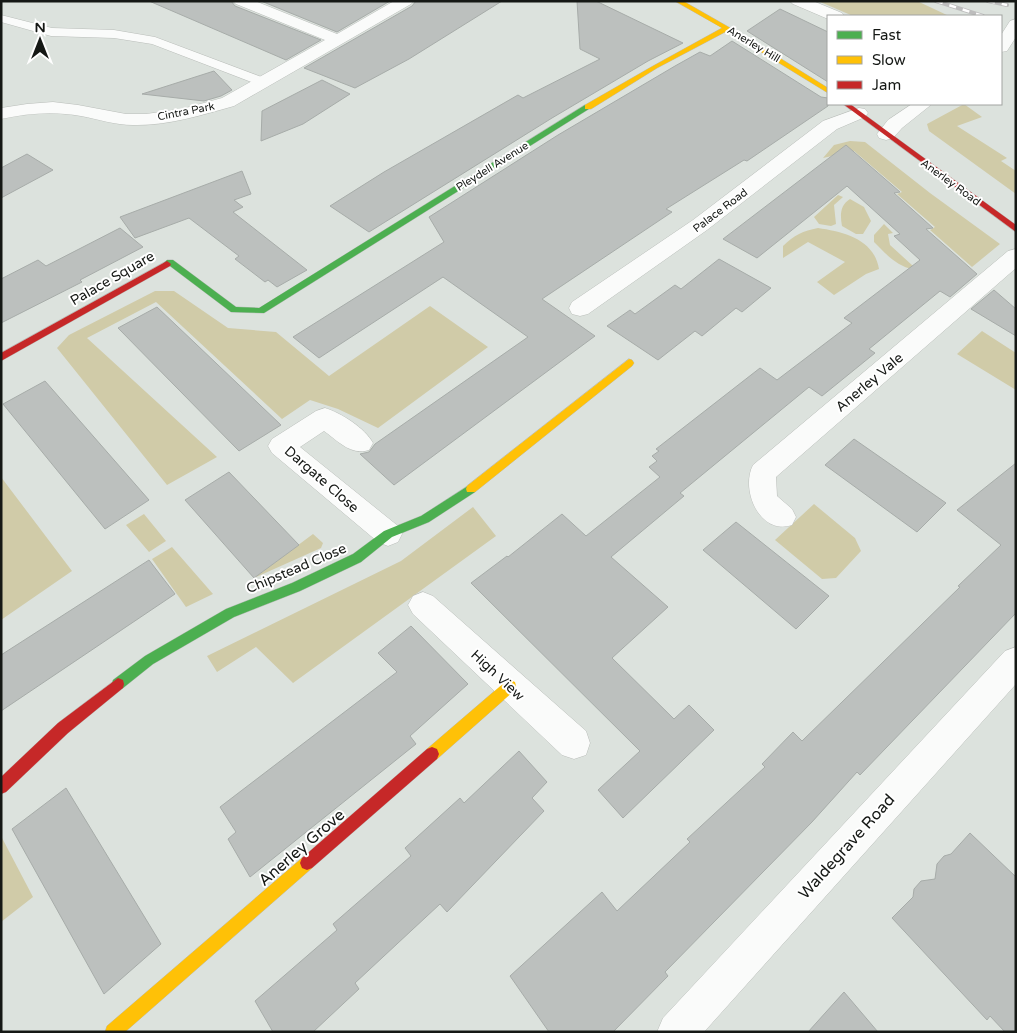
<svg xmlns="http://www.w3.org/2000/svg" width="1017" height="1033" font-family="'Varela Round',sans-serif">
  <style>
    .green { fill: #d0cba8 }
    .building { fill: #bcc0be; stroke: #a7aca9 }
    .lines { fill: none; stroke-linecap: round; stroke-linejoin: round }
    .lane-casing { stroke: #babeba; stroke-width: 1 }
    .street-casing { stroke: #babeba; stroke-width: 1 }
    .fast-casing { stroke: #babeba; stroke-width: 1 }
    .slow-casing { stroke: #babeba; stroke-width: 1 }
    .jam-casing { stroke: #babeba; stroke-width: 1 }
    .lane { fill: #fafbfa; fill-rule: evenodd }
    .street { fill: #fafbfa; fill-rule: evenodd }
    .fast { fill: #4caf50; fill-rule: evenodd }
    .slow { fill: #ffc107; fill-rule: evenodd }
    .jam { fill: #c62828; fill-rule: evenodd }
    .rail-casing { stroke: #bdbdbd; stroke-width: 4 }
    .rail { stroke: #fff; stroke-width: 2.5; stroke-dasharray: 7; stroke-linecap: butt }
    .labels { text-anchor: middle; stroke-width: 4; stroke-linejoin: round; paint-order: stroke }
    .far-street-label { font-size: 11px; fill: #151815; stroke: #fff }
    .street-label { font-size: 14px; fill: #151815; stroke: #fff }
    .near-street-label { font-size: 16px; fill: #151815; stroke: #fff }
  </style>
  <rect width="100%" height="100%" fill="#dce2dd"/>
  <path class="green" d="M818 1H917L949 16H853Z
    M964 104 982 117 957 126 1007 158 1001 161 1016 171V194L929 131 927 124Z
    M850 141 865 142 930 193 1000 244 972 267 930 230 935 227 897 194 902 192 854 151 823 158 834 145Z
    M838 195 843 197 834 205 836 224 831 226 819 224 814 217Z
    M850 199 864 207 871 221 863 234H856L842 226C840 215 840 205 850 199Z
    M884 224 893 233 888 234 890 245 913 266V269C897 267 884 252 874 242V235Z
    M818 228C844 232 874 239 879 269L866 274 834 295 817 282 845 262 808 242 783 258V246C794 235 803 231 818 228Z
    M155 291H174L228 328 276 332 329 376 430 306 488 347 378 428 338 409 310 400 282 419 156 302 87 338 217 457 167 485 57 348 69 335Z
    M982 331 1016 353V390L957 354Z
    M1 477 72 571 1 620Z
    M814 504 855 538 861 551 836 578 822 579 775 540Z
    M473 507 496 536 293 683 256 647 217 672 207 656 401 561Z
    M144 514 166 541 149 552 126 525Z
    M313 534 323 543 321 548 254 578Z
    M172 547 213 594 186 607 152 559Z
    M1 836 33 897 1 922Z"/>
  <path class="building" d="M149 1H231L235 6 321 40 286 60Z
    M261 1H390L337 32Z
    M416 1H502L409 59 355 88 304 68 412 6Z
    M577 1H596L683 43 648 61 552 118 369 232 330 206 384 172 518 95 523 98 600 59 580 49Z
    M780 9 828 32V82L747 31Z
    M732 41 821 97 828 98V106L747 161 744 160 666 209 672 212 542 299 595 336 394 485 360 454 369 452 375 444 528 337 443 277 319 358 293 337 444 242 429 217 558 135 675 66 700 52 710 56Z
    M214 71 232 90 221 96 204 101 142 94Z
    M322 80 350 94 303 124 261 141 262 111Z
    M846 145 900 192 894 193 933 228 926 229 977 274 950 297 940 291 869 349 875 353 822 396 809 387 680 493 684 496 611 557 668 607 612 658 674 719 689 705 714 730 623 818 598 790 640 751 471 583 507 556 508 557 562 514 586 536 660 477 649 467 657 461 652 456 659 451 656 449 760 368 777 380 852 323 844 318 920 260 894 236 900 234 847 186 757 258 723 239Z
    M27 154 53 170 1 198V168Z
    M242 171 251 194 234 200 243 207 233 212 307 270 277 287 268 280 265 282 235 259 239 256 189 218 135 238 120 217Z
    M120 228 143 247 80 280 82 282 1 323V279L38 260 46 266Z
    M719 259 771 288 742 312 736 308 702 336 695 331 658 360 607 326 630 310 635 314 675 285 681 289Z
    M994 290 1016 309V336L971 309Z
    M157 307 196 344 281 425 239 451 118 328Z
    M45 381 149 500 105 529 3 404Z
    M854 439 946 503 917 532 825 465Z
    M1016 463V613L860 775 857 772 812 822 665 972 668 976 613 1032H549L510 976 602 892 617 911 690 842 687 839 765 767 762 764 793 732 802 741 960 587 958 586 1001 545 957 510Z
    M229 472 299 545 254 578 185 500Z
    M736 522 829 596 796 629 703 550Z
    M149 560 175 594 1 711V655Z
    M411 626 468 684 410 736 416 744 250 877 228 839 236 832 220 807 397 672 378 653Z
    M519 751 547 782 532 798 544 811 447 912 440 904 355 983 359 989 313 1032H273L255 1001 337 930 333 924 411 856 405 848 460 798 464 803Z
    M66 788 161 944 104 994 12 829Z
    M970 833 1016 877V1032H1005L990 1016 987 1020 892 918 913 897 914 889 921 881 935 879 937 864 944 856 951 854Z
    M844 992 878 1032H808Z"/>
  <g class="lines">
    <defs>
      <path id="lane" d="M1 15 52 28 114 30 155 37 267 79 269 82 267 85H259L152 44 114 38 51 36 1 22Z"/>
      <path id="street" d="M233 1H255L337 34 394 1H414L411 4 234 106C202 115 167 126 133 125 115 125 98 119 81 116 54 111 28 113 1 119V108L27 104 53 102 78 105 126 114H146L182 109 222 98 325 40 236 4Z
        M790 1H813L842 13 844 16H828V19L793 4Z
        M1016 19V37L1007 51 1001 52V35L1010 21Z
        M912 104H932L902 128 893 138 886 140 879 138 877 134 888 120Z
        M859 108 865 109 868 113 865 117 837 129 707 230 588 314 580 316 572 314 569 308 572 302 693 220 823 121Z
        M1016 249V268L776 477 777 496 792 509 796 517 792 525C760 536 740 490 753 465L1008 251Z
        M325 408C341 413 365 428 373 443L369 450C351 456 338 441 324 431L300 447 398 526 402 534 398 542 388 546 378 542 272 453 268 446 272 439 316 411Z
        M423 592 433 596 586 731 590 743 586 755 574 759 562 755 413 614 408 605 413 596Z
        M1016 647V684L704 1032H657L663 1018 1005 651Z"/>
      <path id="fast" d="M585 105 592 107 264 313 231 312 170 266H164L163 264 167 260H173L236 307 259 308Z
        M471 484 475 486 476 489 475 492 429 522 392 537 361 562 300 591 234 617 153 664 123 688 118 690 113 688 112 684 113 680 145 656 226 609 292 583 353 554 384 531 421 516Z"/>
      <path id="slow" d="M675 1H683L746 37 828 88V93L727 31 657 68 591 109H585V105L653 66 722 28Z
        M629 359 632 360 634 363 632 366 475 492H467L466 489 467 486Z
        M510 680 515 682 516 686 515 690 437 759 432 761 427 759 425 754 427 749 505 682Z
        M307 856 312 858 314 863 312 868 125 1032H105L107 1026 302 858Z"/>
      <path id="jam" d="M843 104H850L1016 225V232Z
        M167 261 171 264 170 266 1 361V353Z
        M118 678 123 680 124 684 123 688 68 733 6 792 1 794V777L58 723Z
        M432 747 437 749 439 754 437 759 312 868 307 870 302 868 300 863 302 858 427 749Z"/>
    </defs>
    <use href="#lane" class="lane-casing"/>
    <use href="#street" class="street-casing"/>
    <use href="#fast" class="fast-casing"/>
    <use href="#slow" class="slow-casing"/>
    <use href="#jam" class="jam-casing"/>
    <use href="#lane" class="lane"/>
    <use href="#street" class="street"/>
    <use href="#fast" class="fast"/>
    <use href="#slow" class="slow"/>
    <use href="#jam" class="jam"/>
    <defs>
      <path id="rail" d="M936 1 983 16
        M988 1 1007 5"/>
    </defs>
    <use href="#rail" class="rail-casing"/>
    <use href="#rail" class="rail"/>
  </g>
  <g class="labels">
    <g class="far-street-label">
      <text transform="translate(754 44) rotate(31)" y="4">Anerley Hill</text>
      <text transform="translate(186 111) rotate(-11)" y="4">Cintra Park</text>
      <text transform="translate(492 166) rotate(-32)" y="4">Pleydell Avenue</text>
      <text transform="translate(951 182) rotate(36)" y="4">Anerley Road</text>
      <text transform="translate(720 210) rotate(-37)" y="4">Palace Road</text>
    </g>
    <g class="street-label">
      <text transform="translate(112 278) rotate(-30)" y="5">Palace Square</text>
      <text transform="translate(869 382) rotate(-40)" y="5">Anerley Vale</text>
      <text transform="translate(322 479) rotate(41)" y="5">Dargate Close</text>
      <text transform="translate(296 568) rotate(-23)" y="5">Chipstead Close</text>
      <text transform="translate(498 675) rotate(43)" y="5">High View</text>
    </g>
    <g class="near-street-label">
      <text transform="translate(846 846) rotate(-48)" y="6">Waldegrave Road</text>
      <text transform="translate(301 847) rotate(-41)" y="6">Anerley Grove</text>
    </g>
  </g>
  <rect width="1017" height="1033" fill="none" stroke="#151815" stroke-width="5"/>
  <rect x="827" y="15" width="175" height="90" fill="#ffffff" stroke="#a1a3a1"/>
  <rect x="837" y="31" width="25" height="8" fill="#4caf50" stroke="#a1a3a1"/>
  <text x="872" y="40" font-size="15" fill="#151815">Fast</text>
  <rect x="837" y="56" width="25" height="8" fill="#ffc107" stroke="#a1a3a1"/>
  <text x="872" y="65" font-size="15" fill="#151815">Slow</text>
  <rect x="837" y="81" width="25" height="8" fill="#c62828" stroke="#a1a3a1"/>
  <text x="872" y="90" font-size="15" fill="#151815">Jam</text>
  <g transform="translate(40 40)" stroke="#ffffff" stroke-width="4" paint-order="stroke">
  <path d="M0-4L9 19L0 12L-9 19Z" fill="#151815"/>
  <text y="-8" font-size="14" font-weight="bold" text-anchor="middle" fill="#151815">N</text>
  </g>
</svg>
